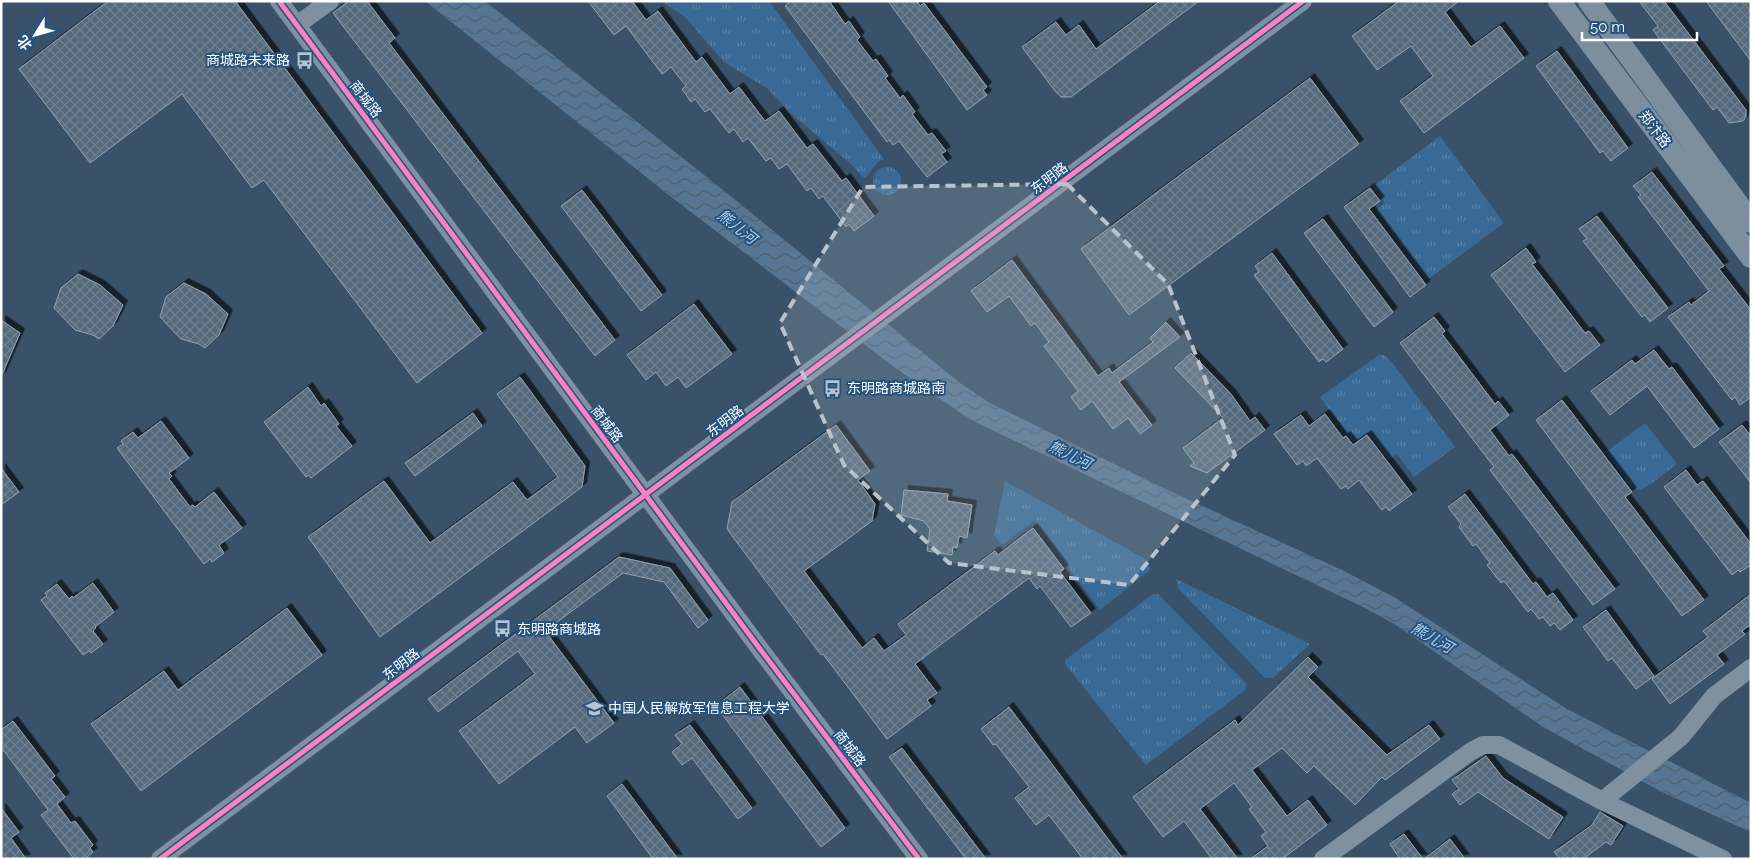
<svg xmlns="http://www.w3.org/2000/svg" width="1752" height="860" font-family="Raleway,'Noto Sans SC',sans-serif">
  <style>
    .grass { fill: url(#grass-tufts) }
    .water { fill: url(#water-waves) }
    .building { fill: url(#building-cross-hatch); stroke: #92a1af; filter: url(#shadow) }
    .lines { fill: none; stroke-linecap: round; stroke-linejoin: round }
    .minor { stroke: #7f90a1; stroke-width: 18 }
    .major { stroke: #7d8e9f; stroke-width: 22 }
    .cycleway-casing { stroke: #25537e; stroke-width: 8 }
    .cycleway { stroke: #ff80c0; stroke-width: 5 }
    .marked { fill: #bac2cb; fill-opacity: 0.2; stroke: #bac2cb; stroke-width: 4; stroke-dasharray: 10 6; stroke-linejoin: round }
    .labels { text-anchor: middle; stroke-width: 4; stroke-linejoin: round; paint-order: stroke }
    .poi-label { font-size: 14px; fill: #fff; stroke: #25537e; text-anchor: start }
    .street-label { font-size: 14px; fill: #fff; stroke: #25537e }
    .water-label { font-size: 15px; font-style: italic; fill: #b6d4ed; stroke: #25537e }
  </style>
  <defs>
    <pattern id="grass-tufts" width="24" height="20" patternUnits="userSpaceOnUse" patternTransform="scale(1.25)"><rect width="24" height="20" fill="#396a95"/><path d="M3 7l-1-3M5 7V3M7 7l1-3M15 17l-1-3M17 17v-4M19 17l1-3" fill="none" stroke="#5780a5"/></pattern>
    <pattern id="water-waves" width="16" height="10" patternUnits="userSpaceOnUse" patternTransform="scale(1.25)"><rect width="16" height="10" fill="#567694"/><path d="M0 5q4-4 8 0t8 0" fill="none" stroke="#505f6c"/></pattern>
    <pattern id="building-cross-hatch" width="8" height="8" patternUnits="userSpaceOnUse" patternTransform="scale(1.25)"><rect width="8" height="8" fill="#566a7d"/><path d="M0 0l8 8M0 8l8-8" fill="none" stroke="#6f8090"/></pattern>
    <filter id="shadow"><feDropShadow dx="4.5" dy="-4.5" stdDeviation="0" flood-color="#0009"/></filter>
  </defs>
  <rect width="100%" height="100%" fill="#39526a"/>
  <path class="grass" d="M661 1H769L884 159 878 162 865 178H863L851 164 789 112 768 89 724 62 685 17Z
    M1440 136 1504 223 1427 280 1376 210 1385 203 1372 187Z
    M873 181a14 14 0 1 1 28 0a14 14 0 1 1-28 0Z
    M1379 355H1384L1390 360 1455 447 1414 477 1397 454 1389 460 1368 432 1353 442 1320 397Z
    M1645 423 1677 464 1647 487 1639 490 1631 487 1606 452Z
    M1005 481 1147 560 1150 570 1100 610 1034 521 1002 545 994 535Z
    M1176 579 1310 644 1273 678H1265L1179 589Z
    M1153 594H1158L1246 683 1245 690 1146 765 1065 664V660Z"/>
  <path class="water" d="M425 1H485L733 198 960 383 990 403 1161 487 1342 570 1394 597 1567 709 1751 803V832L1662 792 1543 727 1396 625 1365 608 969 419 894 367 670 196Z"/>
  <path class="building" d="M108 1H235L482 333 417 383 264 180 252 188 182 94 90 163 19 69Z
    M349 1H367L395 38 389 43 615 340 595 356 333 13Z
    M588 1H632L646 20 658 11 696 62 702 57 730 94 739 87 765 121 779 111 807 148 813 144 842 181 846 178 874 216 854 231 849 224 846 227 823 196 819 199 811 188 807 191 787 164 779 169 771 158 766 161 748 138 743 142 734 129 729 133 710 109 705 112 695 99 691 102 682 89 686 86 671 67 662 74 626 26 614 35Z
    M791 1H829L845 24 849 21 860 37 857 40 873 61 876 59 888 76 885 78 900 98 903 95 915 112 912 114 928 135 932 133 946 151 941 154 947 162 927 177 899 141 893 145 889 140 887 142 785 6Z
    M888 1H917L920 6 924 3 987 87 983 90 987 95 967 110Z
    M1160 1H1199L1071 97H1061L1055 91 1022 47 1056 22 1066 35 1079 25 1096 49Z
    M1399 1H1459L1445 12 1471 47 1500 26 1524 58 1424 133 1400 101 1433 76 1411 46 1377 70 1352 36Z
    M1639 1H1664L1746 110V116L1743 121 1729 123 1717 107 1713 110 1653 30 1658 26Z
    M1706 1H1751V61Z
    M1557 51 1628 148 1611 161 1603 151 1600 153 1536 66Z
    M1310 78 1359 144 1129 315 1081 249Z
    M1652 172 1724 266 1719 269 1751 310V397L1740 405 1735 397 1732 400 1668 317 1689 302 1691 305 1709 291 1638 197 1641 195 1633 186Z
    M1370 188 1380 201 1369 209 1426 285 1410 297 1344 207Z
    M582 190 662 295 641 311 561 206Z
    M1597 216 1668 308 1650 322 1645 315 1642 317 1583 241 1587 239 1579 229Z
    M1323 219 1393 312 1374 327 1304 233Z
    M1526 248 1536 262 1532 264 1585 333 1589 331 1600 345 1565 372 1491 275Z
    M1272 253 1343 349 1326 362 1323 359 1319 362 1254 275 1259 272 1255 266Z
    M1012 260 1098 376 1109 368 1112 373 1153 342 1150 338 1166 322 1180 337 1119 382 1152 425 1140 434 1128 418 1113 429 1092 401 1081 410 1071 397 1078 391 1044 346 1049 342 1035 323 1031 326 1009 296 987 312 971 291Z
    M78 274 100 285 123 305 113 326 99 339 93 335 75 330 54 308 61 288Z
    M184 283 206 294 228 314 219 335 205 348 199 344 181 339 160 317 166 297Z
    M694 304 732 354 686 388 678 377 666 386 656 372 646 380 627 355Z
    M1434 317 1445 331 1442 334 1495 404 1498 401 1509 415 1490 430 1509 456 1512 454 1615 589 1593 605 1490 470 1494 467 1400 343Z
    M1 320 20 333 1 377Z
    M1654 350 1669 369 1672 367 1719 429 1694 448 1647 386 1610 415 1591 391 1632 360 1635 364Z
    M1191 353 1231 394 1250 421 1255 417 1265 430 1207 473 1190 466 1194 463 1183 448 1223 418 1175 368Z
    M520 377 585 466 582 487 380 637 308 537 384 481 430 543 513 482 527 500 558 477 497 394Z
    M308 387 321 406 324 403 339 424 336 426 352 446 311 478 309 475 306 477 264 422Z
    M1562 400 1632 492 1625 497 1704 600 1682 616 1536 420Z
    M473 413 482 426 415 476 405 463Z
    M1325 414 1343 438 1346 436 1353 445 1367 435 1412 494 1389 511 1386 507 1382 510 1359 480 1348 489 1346 486 1341 489 1317 458 1306 466 1303 461 1297 465 1274 434 1301 415 1309 426Z
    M161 421 189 458 169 473 172 476 169 479 190 507 193 505 195 507 214 492 242 528 219 545 224 553 212 562 210 559 204 564 117 448 123 444 121 441 133 432 138 438Z
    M836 425 870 471 858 480 875 504 872 521 804 571 862 648 874 638 884 651 906 635 898 624 995 551 998 555 1033 528 1064 569 1060 572 1091 613 1071 627 1040 586 1037 589 1029 578 915 664 937 693 927 700 931 706 887 739 823 654 821 655 727 529 732 502Z
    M1742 425 1751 436V483L1719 442Z
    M1 468 19 492 1 505Z
    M1686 470 1697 485 1703 481 1751 544V565L1740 572 1738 570 1732 575 1664 487Z
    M904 490 948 494 947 501 972 505 967 538 959 536 957 548 953 547 952 555 927 551 930 529 924 521 901 515Z
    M1465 494 1533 584 1536 582 1547 597 1553 593 1573 620 1560 630 1554 623 1550 626 1543 617 1539 619 1531 609 1528 612 1504 581 1501 583 1487 565 1490 563 1476 544 1473 546 1459 527 1461 524 1448 507Z
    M619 557 670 568 708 620 698 628 664 582 623 573 545 631 614 723 587 743 575 727 499 784 459 731 535 674 518 651 438 712 428 699Z
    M93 583 114 612 95 627 96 628 93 631 103 644 91 653 89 651 83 655 41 600 47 596 45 593 57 584 69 599 72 596 73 598Z
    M1751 594V624L1742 631 1745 634 1717 655 1724 664 1670 704 1652 679 1708 637 1703 631Z
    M287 608 322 655 141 791 91 724 164 671 178 690Z
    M1606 610 1654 676 1636 689 1612 658 1608 661 1583 627Z
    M1308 657 1318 667 1308 677 1387 755 1429 725 1440 739 1385 780 1382 777 1355 805 1314 766 1307 773 1282 748 1252 770 1287 816 1308 800 1327 825 1282 859H1250L1268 846 1261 836 1266 832 1249 809 1252 807 1234 783 1200 809 1238 859H1212L1184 821 1163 837 1133 797 1235 720 1238 725Z
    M740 687 845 828 821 847 716 706Z
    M1009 707 1123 859H1083L1049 815 1036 825 1015 798 1029 787 996 744 993 745 981 729Z
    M13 721 55 776 51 779 65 797 57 804 71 823 75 821 93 845 90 848 93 852 85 859H74L41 815 48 810 1 747V730Z
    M690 725 752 808 738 819 692 758 682 765 672 752 682 744 675 735Z
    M902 748 986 859H966L889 757Z
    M1486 756 1503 778 1563 817 1549 839 1478 792 1460 805 1452 794 1459 789 1452 780Z
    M622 784 678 859H653L607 796Z
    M1 808 19 832 11 838 26 859H1Z
    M1600 812 1623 826 1611 845 1606 842 1583 859H1560L1554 852 1592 825Z
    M1404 834 1423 859H1400L1390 844Z
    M1450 839 1465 859H1424Z"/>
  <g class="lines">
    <path class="minor" d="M279 1 760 649 919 859
      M297 25 330 1
      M1602 801 1681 737 1714 696 1751 668
      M160 859 1303 1
      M1323 859 1470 752 1483 745H1499L1602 801 1723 859"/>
    <path class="major" d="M1559 1 1751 257
      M1589 1 1751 222"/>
    <defs>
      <path id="cycleway" d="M279 1 760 649 919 859
        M160 859 1303 1"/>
    </defs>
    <use href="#cycleway" class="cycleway-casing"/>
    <use href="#cycleway" class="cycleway"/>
  </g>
  <path class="marked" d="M1067 184 1168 284 1235 455 1129 585 949 563 844 465 780 323 863 187Z"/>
  <defs>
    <symbol id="bus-bare" viewBox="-9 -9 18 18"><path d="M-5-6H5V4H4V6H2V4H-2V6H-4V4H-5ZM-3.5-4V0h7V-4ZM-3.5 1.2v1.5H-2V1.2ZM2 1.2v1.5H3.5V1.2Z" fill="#bac2cb" stroke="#25537e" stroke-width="2.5" paint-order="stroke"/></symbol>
    <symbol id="university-bare" viewBox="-9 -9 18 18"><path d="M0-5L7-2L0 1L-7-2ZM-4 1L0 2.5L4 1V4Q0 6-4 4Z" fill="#bac2cb" stroke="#25537e" stroke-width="2.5" paint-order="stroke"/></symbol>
  </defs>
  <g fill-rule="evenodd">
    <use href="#bus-bare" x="292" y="48" width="25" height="25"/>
    <use href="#bus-bare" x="820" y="376" width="25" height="25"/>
    <use href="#bus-bare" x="490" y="616" width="25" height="25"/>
    <use href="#university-bare" x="582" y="696" width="25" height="25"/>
  </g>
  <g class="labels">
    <g class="poi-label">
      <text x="290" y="65" text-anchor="end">商城路未来路</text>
      <text x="847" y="393">东明路商城路南</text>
      <text x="517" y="634">东明路商城路</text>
      <text x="608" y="713">中国人民解放军信息工程大学</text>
    </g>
    <g class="street-label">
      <text transform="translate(366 99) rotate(53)" y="5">商城路</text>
      <text transform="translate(1655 129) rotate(53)" y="5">郑汴路</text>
      <text transform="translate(1049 178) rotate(-37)" y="5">东明路</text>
      <text transform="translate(725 421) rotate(-37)" y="5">东明路</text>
      <text transform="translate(607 424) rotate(53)" y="5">商城路</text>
      <text transform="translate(401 664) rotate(-37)" y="5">东明路</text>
      <text transform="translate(850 748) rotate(53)" y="5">商城路</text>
    </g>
    <g class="water-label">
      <text transform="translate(737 227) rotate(38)" y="5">熊儿河</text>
      <text transform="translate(1070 455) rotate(26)" y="5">熊儿河</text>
      <text transform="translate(1432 638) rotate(30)" y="5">熊儿河</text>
    </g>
  </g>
  <rect width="1752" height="860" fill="none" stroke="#ffffff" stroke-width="5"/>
  <g transform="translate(35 35) rotate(233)" stroke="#25537e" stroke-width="4" paint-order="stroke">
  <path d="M0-4L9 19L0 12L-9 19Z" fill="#ffffff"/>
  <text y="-8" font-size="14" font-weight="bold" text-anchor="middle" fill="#ffffff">北</text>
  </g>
  <path d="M1582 32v8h115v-8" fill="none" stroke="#ffffff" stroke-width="2.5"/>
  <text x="1590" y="32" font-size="15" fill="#ffffff" stroke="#25537e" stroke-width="4" paint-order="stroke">50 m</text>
</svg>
